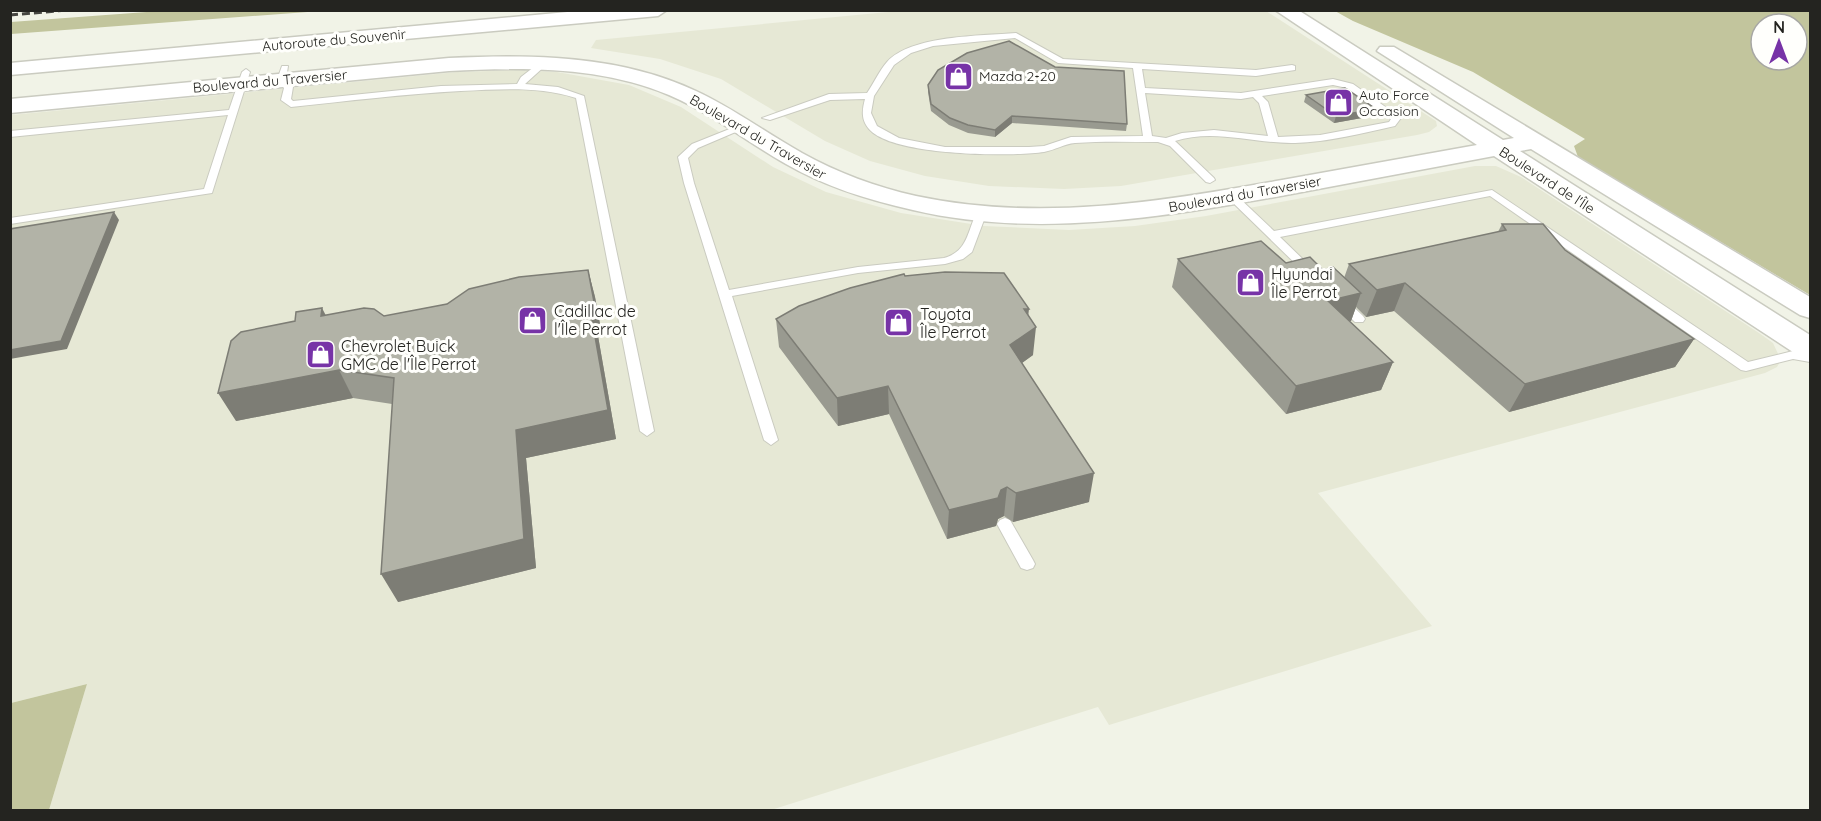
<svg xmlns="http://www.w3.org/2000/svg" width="1821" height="821" font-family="Quicksand,sans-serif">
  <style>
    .built { fill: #e6e8d5 }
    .green { fill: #c2c59d; fill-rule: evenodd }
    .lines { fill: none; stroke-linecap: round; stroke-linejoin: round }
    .service-casing { stroke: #cacbc0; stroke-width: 2 }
    .tertiary-casing { stroke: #cacbc0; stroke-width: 3 }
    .trunk-casing { stroke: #cacbc0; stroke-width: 3 }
    .service { fill: #fff; fill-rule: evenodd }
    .tertiary { fill: #fff; fill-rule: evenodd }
    .trunk { fill: #fff; fill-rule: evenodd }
    .rail { stroke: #454540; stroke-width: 3; stroke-dasharray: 8 4; stroke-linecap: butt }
    .wall { fill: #999a90 }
    .shaded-wall { fill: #7d7d75 }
    .building { fill: #b2b3a7; stroke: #7d7d75; stroke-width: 1.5 }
    .labels { text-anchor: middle; stroke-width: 6; stroke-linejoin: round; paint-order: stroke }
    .far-street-label { font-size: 14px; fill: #242420; stroke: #fffffc }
    .far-poi-label { font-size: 14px; fill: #242420; stroke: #fffffc; text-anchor: start }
    .poi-label { font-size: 16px; fill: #242420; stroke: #fffffc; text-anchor: start }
  </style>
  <rect width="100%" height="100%" fill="#f1f3e7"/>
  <path class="built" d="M909 10 1266 11 1436 121 1437 126 1429 132 1417 135 1121 186 1064 189 989 186 925 176 870 161 825 141 721 79 660 59 591 48 596 40Z
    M516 70 557 72 629 85 681 107 773 167 826 192 901 213 984 226 1069 230 1135 226 1206 216 1475 166H1496L1521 177 1759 333 1773 343 1781 360 1777 367 1765 373 1318 493 1432 626 1109 725 1098 707 771 810H49L87 684 11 703V115L457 72Z"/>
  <path class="green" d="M160 11V10L321 11 11 34V22Z
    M1335 11H1810V295L1578 157 1574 146 1585 139 1473 72 1353 21ZM1761 24H1797V60H1761Z
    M87 684 49 810H11V703Z"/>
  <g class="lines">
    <defs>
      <path id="service" d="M1016 33 1063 59 1256 70 1292 65 1295 66V70L1256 76 1142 69 1145 88 1241 93 1333 79 1353 84 1401 118 1395 126C1363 133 1328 142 1295 143 1255 144 1214 128 1175 141L1214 178 1215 180 1210 183 1206 182 1170 146 1158 142C1130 142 1102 141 1075 143 1064 144 1055 150 1044 152 1010 157 892 156 869 129 861 120 862 110 865 99L830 100 770 120 762 118 829 94 867 93C874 83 879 71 887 62 911 35 981 36 1016 33ZM1015 38 1058 63 1133 68 1143 136 1071 137 1044 146 1029 147H945L899 138 877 126 871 113 874 96 894 65 911 53 933 46ZM1333 85 1347 88 1391 119 1389 122 1320 135 1278 137 1268 102 1262 96ZM1145 93 1241 99 1253 97 1259 103 1268 136 1214 130 1182 133 1166 138 1152 136Z
        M543 60 547 63 546 65 525 84 558 87 584 96 654 431 647 436 640 431 576 98C539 86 500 89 461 91 404 94 348 101 291 107L281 100 284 88 277 80 282 66H288L286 79 293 87 291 99 293 101 441 86 517 84 521 77Z
        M246 69 250 72 212 193 10 224V218L204 189 228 115 10 137V131L229 110 242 72Z
        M737 126 745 128 698 148 688 158 694 183 729 290 858 267 944 258C969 251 967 230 978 210L982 209 987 212 972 252 963 259 945 264 858 273 732 296 778 440 771 445 764 440 684 183 678 157 692 144Z
        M1492 190 1748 362 1793 351 1810 354V362L1793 359 1746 371 1741 370 1490 196 1280 237 1314 270V274H1306L1227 197 1232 194 1236 195 1274 231Z
        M1341 298 1345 299 1363 316 1365 319 1363 322H1355L1337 305 1335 302Z
        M1005 518 1010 520 1033 560 1035 564 1033 568 1027 570 1021 568 997 524 1000 520Z"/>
      <path id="tertiary" d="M1275 10H1298L1503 140 1514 138 1377 51 1380 47H1394L1810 297V318L1800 315 1531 149 1520 151 1810 335V359L1799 356 1494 156C1425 169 1355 182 1286 195 1164 217 1036 239 913 210 868 200 826 187 786 164 747 142 711 113 669 95 600 66 522 67 449 71L10 113V99L449 58C531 54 620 55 696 91 733 108 766 133 802 153 838 173 876 187 916 196 1038 222 1162 202 1282 180 1347 168 1412 157 1477 145Z"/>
      <path id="trunk" d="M589 10H667L658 16 10 75V63Z"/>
    </defs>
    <use href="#service" class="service-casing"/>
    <use href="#tertiary" class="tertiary-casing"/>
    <use href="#trunk" class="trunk-casing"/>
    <use href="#service" class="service"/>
    <use href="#tertiary" class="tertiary"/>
    <use href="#trunk" class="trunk"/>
    <path class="rail" d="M10 15 68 10"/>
  </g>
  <path class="wall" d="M928 85 1127 124 1126 131 1012 123 995 137 968 133 949 125 931 111 928 92Z
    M1306 95 1373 116 1334 123 1304 102Z
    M1502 224 1565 250 1694 339 1675 367 1509 412 1394 311 1366 317 1356 307 1351 321H1349L1393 362 1381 390 1286 414 1172 287 1178 259 1286 263 1323 270 1344 278 1349 264 1498 232Z
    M588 270 595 297 602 335 598 336 616 439 526 458 536 568 398 602 392 404 353 398 236 421 326 315 384 316 447 304Z
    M905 276 1028 315 1033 355 1022 363 1089 502 1013 522 1004 516 998 519 996 526 947 539 889 414 838 426 779 347 776 319Z"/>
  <path class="shaded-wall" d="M1376 109 1373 116 1334 123 1336 116Z
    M1012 116V123L995 137V130Z
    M114 212 119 220 67 349 10 359V350Z
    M588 270 595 297 602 335 598 336 616 439 526 458 536 568 398 602 381 574 516 430 590 308Z
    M1405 283 1394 311 1366 317 1377 290Z
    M1361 293 1351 321 1318 329 1328 301Z
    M322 308 336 335 321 316Z
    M1024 309H1029L1026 334 1036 327 1033 355 1008 373 1010 345Z
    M1694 339 1675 367 1509 412 1525 384Z
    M1393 362 1381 390 1286 414 1296 386Z
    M339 370 353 398 236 421 218 393Z
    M888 386 889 414 838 426 837 398Z
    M1094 473 1089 502 1013 522 1016 493Z
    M1007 487 1004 516 998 519 996 526 947 539 949 510Z"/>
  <path class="building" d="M1009 41 1055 67 1124 71 1127 124 1012 116 995 130 968 125 950 118 931 104 928 85 938 70 967 53Z
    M1345 88 1376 109 1336 116 1306 95Z
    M114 212 61 341 10 350V229Z
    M1502 224H1543L1565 250 1694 339 1525 384 1405 283 1377 290 1349 264 1506 230Z
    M1261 241 1286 263 1310 257 1323 270 1333 267 1361 293 1328 301 1393 362 1296 386 1178 259Z
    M588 270 595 307 590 308 608 410 516 430 524 539 381 574 394 378 339 370 218 393 231 341 241 332 295 321 296 312 322 308 321 316 364 308 374 309 384 316 447 304 469 289 519 277Z
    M945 272 1004 273 1029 309H1024L1036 327 1010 345 1094 473 1016 493 1007 487 1001 490 998 498 949 510 888 386 837 398 776 319 799 306 850 288 904 274 905 276Z"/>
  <defs>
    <symbol id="shop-square" viewBox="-11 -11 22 22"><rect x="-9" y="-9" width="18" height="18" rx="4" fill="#7733a7" stroke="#fffffc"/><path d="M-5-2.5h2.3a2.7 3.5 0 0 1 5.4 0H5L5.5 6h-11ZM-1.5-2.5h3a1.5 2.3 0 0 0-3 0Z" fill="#fff"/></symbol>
  </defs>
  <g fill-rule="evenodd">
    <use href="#shop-square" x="942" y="60" width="33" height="33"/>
    <use href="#shop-square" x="1322" y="86" width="33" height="33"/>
    <use href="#shop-square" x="1234" y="266" width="33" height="33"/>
    <use href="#shop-square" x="516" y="304" width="33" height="33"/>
    <use href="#shop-square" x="882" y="306" width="33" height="33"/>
    <use href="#shop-square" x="304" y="338" width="33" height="33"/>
  </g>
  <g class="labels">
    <g class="far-street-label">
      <text transform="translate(334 40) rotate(-5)" y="5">Autoroute du Souvenir</text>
      <text transform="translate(270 81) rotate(-5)" y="5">Boulevard du Traversier</text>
      <text transform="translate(758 137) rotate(30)" y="5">Boulevard du Traversier</text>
      <text transform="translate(1547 180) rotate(33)" y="5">Boulevard de l'Île</text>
      <text transform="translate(1245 194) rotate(-10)" y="5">Boulevard du Traversier</text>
    </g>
    <g class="far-poi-label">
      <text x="979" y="81">Mazda 2-20</text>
      <text x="1359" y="100">Auto Force<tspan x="1359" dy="16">Occasion</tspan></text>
    </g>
    <g class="poi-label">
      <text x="1271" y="280">Hyundai<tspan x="1271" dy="18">Île Perrot</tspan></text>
      <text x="554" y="317">Cadillac de<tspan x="554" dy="18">l'Île Perrot</tspan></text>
      <text x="920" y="320">Toyota<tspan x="920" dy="18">Île Perrot</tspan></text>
      <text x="341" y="352">Chevrolet Buick<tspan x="341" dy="18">GMC de l'Île Perrot</tspan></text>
    </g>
  </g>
  <rect width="1821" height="821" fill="none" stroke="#242420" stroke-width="24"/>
  <g transform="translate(1779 42)"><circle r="28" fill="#fffffc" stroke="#a7a7a4" stroke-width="1.5"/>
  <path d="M0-4.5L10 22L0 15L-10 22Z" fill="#7733a7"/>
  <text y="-9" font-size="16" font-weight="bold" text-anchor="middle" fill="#242420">N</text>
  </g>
</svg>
